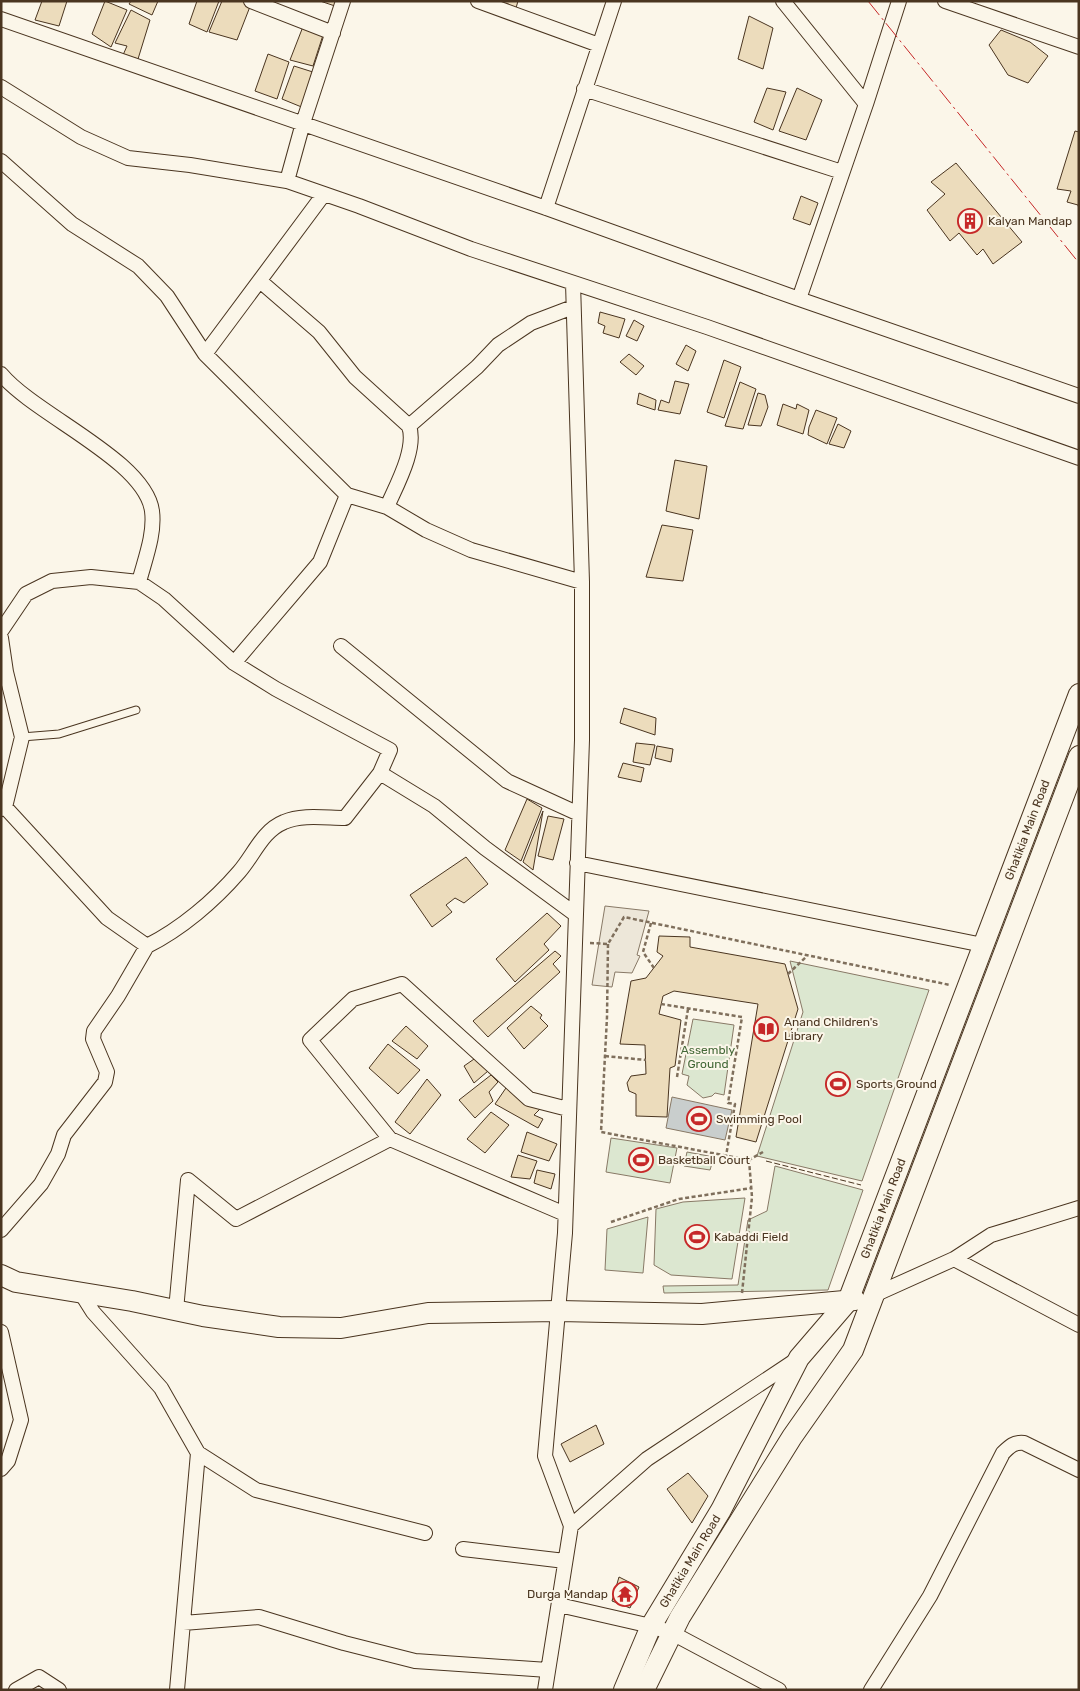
<svg xmlns="http://www.w3.org/2000/svg" width="1080" height="1691" font-family="Rubik,sans-serif">
  <style>
    .green { fill: #dce7d0; stroke: #887966 }
    .parking { fill: #ede7d9; stroke: #887966 }
    .water { fill: #c9cecd; stroke: #887966 }
    .building { fill: #ecdcbc; stroke: #4a3520 }
    .lines { fill: none; stroke-linecap: round; stroke-linejoin: round }
    .lane-casing { stroke: #4a3520; stroke-width: 9 }
    .street-casing { stroke: #4a3520; stroke-width: 16 }
    .secondary-casing { stroke: #4a3520; stroke-width: 22 }
    .path { stroke: #7f6f5c; stroke-width: 2.5; stroke-dasharray: 4 2.5; stroke-linecap: butt }
    .lane { stroke: #fbf6e9; stroke-width: 7 }
    .street { stroke: #fbf6e9; stroke-width: 14 }
    .secondary { stroke: #fbf6e9; stroke-width: 20 }
    .fence { stroke: #4a3520; stroke-width: 1; stroke-dasharray: 6 2.5; stroke-linecap: butt }
    .power { stroke: #c62828; stroke-width: 1; stroke-dasharray: 18 4 2.5 4; stroke-linecap: butt }
    .labels { text-anchor: middle; stroke-width: 4; stroke-linejoin: round; paint-order: stroke }
    .poi-label { font-size: 12px; fill: #4a3520; stroke: #fbf6e9; text-anchor: start }
    .street-label { font-size: 12px; fill: #4a3520; stroke: #fbf6e9 }
    .park-label { font-size: 12px; fill: #436837; stroke: #fbf6e9 }
  </style>
  <rect width="100%" height="100%" fill="#fbf6e9"/>
  <path class="green" d="M790 961 929 990 862 1181 757 1156 803 1012Z
    M693 1019 734 1025 724 1095 715 1093 712 1096 703 1098 687 1085 689 1076 682 1074Z
    M611 1138 677 1148 670 1183 606 1172Z
    M687 1152 714 1157 710 1170 684 1166Z
    M775 1166 863 1190 828 1290 664 1293 663 1286 738 1285 748 1220 767 1211Z
    M745 1198 732 1279 671 1275 654 1265 656 1209 683 1202Z
    M648 1217 643 1273 605 1270 607 1229Z"/>
  <path class="parking" d="M605 906 649 911 637 955 640 956 632 973 615 972 612 987 592 985Z"/>
  <path class="water" d="M672 1097 732 1110 725 1140 666 1128Z"/>
  <path class="building" d="M42 1H67L59 26 35 20Z
    M105 1 127 10 111 47 92 34Z
    M131 1H158L152 15 129 4Z
    M197 1H219L207 32 189 24Z
    M222 1H241L251 4 237 40 209 32Z
    M320 1H340L338 7Z
    M495 1H518L516 8Z
    M131 10 150 20 138 59 123 55 127 46 115 43Z
    M749 16 773 28 763 69 738 59Z
    M304 24 324 32 313 66 290 60Z
    M1001 30 1030 42 1048 56 1028 83 1008 75 989 45Z
    M268 54 289 62 277 99 255 91Z
    M294 66 316 73 304 108 282 99Z
    M767 88 786 92 773 130 754 122Z
    M797 88 822 100 806 140 779 131Z
    M1075 131 1079 132V209L1078 205 1067 202 1071 191 1057 189Z
    M956 163 1022 242 993 264 983 249 977 255 959 233 950 241 927 210 945 194 931 182Z
    M801 196 818 203 810 225 793 219Z
    M600 312 625 319 619 338 603 333 605 326 598 323Z
    M634 320 644 326 637 341 626 336Z
    M686 345 696 351 688 371 676 364Z
    M629 354 644 366 636 375 620 362Z
    M724 360 741 367 724 418 707 412Z
    M675 381 689 384 680 414 658 410 661 400 669 403Z
    M740 382 756 389 743 429 725 426Z
    M639 393 656 400 655 410 637 404Z
    M758 393 765 395 768 407 761 426 748 425Z
    M783 404 796 409 797 404 809 410 803 434 777 425Z
    M816 410 837 418 827 444 808 435 809 427Z
    M838 424 851 431 844 448 829 444Z
    M675 460 707 466 699 519 666 511Z
    M662 525 693 530 683 581 646 577Z
    M624 708 656 718 655 735 620 723Z
    M636 743 655 745 650 765 633 762Z
    M657 746 673 749 671 762 655 758Z
    M623 763 644 768 641 782 618 777Z
    M527 799 542 808 521 861 505 850Z
    M543 811 533 870 523 862Z
    M548 816 564 819 553 860 538 856Z
    M466 857 488 884 464 903 455 898 446 905 452 912 432 927 410 895Z
    M547 913 561 926 544 944 549 950 515 982 496 959Z
    M659 936 690 937V947L785 964 798 1009 756 1142 736 1137 758 1004 674 991 663 996 659 1014 681 1020 675 1066 670 1068 667 1117 636 1116V1094L629 1091 627 1083 631 1076 646 1074 645 1045 620 1044 631 981 646 978 663 956 657 952Z
    M555 951 561 956 553 964 560 972 488 1037 473 1021Z
    M531 1006 542 1015 540 1018 548 1026 524 1049 507 1028Z
    M406 1026 428 1046 417 1059 392 1041Z
    M388 1044 420 1070 398 1094 369 1068Z
    M477 1057 488 1071 474 1083 464 1066Z
    M491 1075 498 1082 489 1092 493 1101 475 1118 459 1100Z
    M427 1079 441 1095 410 1134 395 1122Z
    M508 1085 541 1108 534 1115 543 1119 538 1128 495 1104Z
    M491 1112 509 1125 485 1153 467 1139Z
    M527 1132 557 1144 549 1161 521 1152Z
    M518 1155 537 1161 530 1179 511 1177Z
    M537 1170 555 1174 551 1189 534 1183Z
    M596 1425 604 1444 570 1462 561 1444Z
    M688 1473 708 1496 692 1523 667 1489Z
    M619 1577 639 1587 630 1608 612 1601Z"/>
  <g class="lines">
    <defs>
      <path id="lane" d="M22 737 59 734 136 710"/>
      <path id="street" d="M251 1 333 33
        M478 1 599 45
        M783 1 866 104 799 299 1079 396
        M945 1 1079 47
        M1 19 546 208 799 299
        M1 87 81 137 128 158 190 165 287 181 359 206 471 249 707 327 1079 458
        M584 89 842 172
        M866 104 899 1
        M1 161 72 224 138 266 167 296 205 354
        M287 181 303 123 343 1
        M546 208 614 1
        M260 281 319 332 355 377 409 426C417 449 396 486 387 507
        M1 374C35 415 145 460 152 511 155 534 145 559 139 582
        M409 426 477 367 498 345 531 323 573 307
        M347 495 387 507 426 530 471 550 582 582
        M1 631 26 594 52 581 91 577 139 582 164 599 234 663 276 689 390 750 380 773
        M1 638 6 672 22 737 5 807
        M341 646 507 781 579 814
        M234 663 320 562 347 495 205 354 324 194
        M1 809 5 807 107 918 147 946C181 929 214 901 239 872 254 855 262 831 284 822 302 814 326 818 345 818L380 773 434 806 485 848 575 914
        M577 863 983 945
        M390 1139 310 1040 353 999 402 984 529 1099 568 1109
        M1 1230 41 1184 58 1154 64 1135 105 1082 107 1072 93 1039 94 1031 118 996 147 946
        M954 1259 1079 1325
        M81 1293 93 1312 161 1388 198 1453 177 1690
        M874 1295 954 1259 991 1235 1079 1208
        M176 1310 188 1180 236 1219 390 1139 565 1214
        M1 1332 21 1420 8 1461 1 1469
        M198 1453 256 1490 425 1533
        M571 1526 647 1459 796 1360
        M463 1549 565 1561
        M559 1605 651 1626 672 1633 779 1690
        M183 1623 259 1617 344 1643 415 1661 548 1670
        M16 1690 39 1677 59 1690
        M545 1690 571 1526 545 1456 565 1233 582 740V582L573 283
        M871 1690 930 1596 1003 1453C1010 1446 1014 1442 1024 1443L1079 1470"/>
      <g id="secondary">
        <path d="M1 1275 16 1282 132 1301 203 1316 279 1327 341 1328 428 1313 559 1311 702 1314 855 1300"/>
        <path id="s1" d="M624 1690 651 1626 721 1510 799 1358 848 1301 1079 694"/>
        <path d="M644 1690 680 1617 792 1437 853 1350 1079 756"/>
      </g>
    </defs>
    <use href="#lane" class="lane-casing"/>
    <use href="#street" class="street-casing"/>
    <use href="#secondary" class="secondary-casing"/>
    <path class="path" d="M651 923 643 952 654 968
      M590 943 608 944 624 917 950 985
      M608 944 607 1017 601 1132 749 1160 763 1152
      M788 974 807 956
      M661 1004 742 1017 728 1103 735 1104 726 1156
      M605 1056 646 1060
      M677 1077 688 1009
      M611 1222 679 1199 752 1188
      M742 1293 752 1197 749 1160"/>
    <use href="#lane" class="lane"/>
    <use href="#street" class="street"/>
    <use href="#secondary" class="secondary"/>
    <path class="fence" d="M766 1161 861 1185"/>
    <path class="power" d="M868 1 1079 263"/>
  </g>
  <defs>
    <symbol id="building-ring" viewBox="-11 -11 22 22"><circle r="9.5" fill="#fbf6e9" stroke="#c62828" stroke-width="1.5"/><path d="M-4-6H4V6H1V3H-1V6H-4ZM-2.5-4.3h1.7v1.8h-1.7ZM.8-4.3h1.7v1.8H.8ZM-2.5-1h1.7V.8h-1.7ZM.8-1h1.7V.8H.8Z" fill="#c62828"/></symbol>
    <symbol id="library-ring" viewBox="-11 -11 22 22"><circle r="9.5" fill="#fbf6e9" stroke="#c62828" stroke-width="1.5"/><path d="M-6-4Q-3-5.5-.7-3.5V5Q-3 3-6 4ZM6-4Q3-5.5 .7-3.5V5Q3 3 6 4Z" fill="#c62828"/></symbol>
    <symbol id="stadium-ring" viewBox="-11 -11 22 22"><circle r="9.5" fill="#fbf6e9" stroke="#c62828" stroke-width="1.5"/><path d="M0-5a6.5 5 0 1 0 0 10a6.5 5 0 1 0 0-10ZM-3.5-1.8h7v3.6h-7Z" fill="#c62828"/></symbol>
    <symbol id="temple-ring" viewBox="-11 -11 22 22"><circle r="9.5" fill="#fbf6e9" stroke="#c62828" stroke-width="1.5"/><path d="M0-6L5-2H3V0L6.5 2.5H4V6H1.5V3h-3V6H-4V2.5H-6.5L-3 0V-2H-5Z" fill="#c62828"/></symbol>
  </defs>
  <g fill-rule="evenodd">
    <use href="#building-ring" x="956" y="207" width="28" height="28"/>
    <use href="#library-ring" x="752" y="1015" width="28" height="28"/>
    <use href="#stadium-ring" x="824" y="1070" width="28" height="28"/>
    <use href="#stadium-ring" x="685" y="1105" width="28" height="28"/>
    <use href="#stadium-ring" x="627" y="1146" width="28" height="28"/>
    <use href="#stadium-ring" x="683" y="1223" width="28" height="28"/>
    <use href="#temple-ring" x="611" y="1580" width="28" height="28"/>
  </g>
  <g class="labels">
    <g class="poi-label">
      <text x="988" y="225">Kalyan Mandap</text>
      <text x="784" y="1026">Anand Children's<tspan x="784" dy="14">Library</tspan></text>
      <text x="856" y="1088">Sports Ground</text>
      <text x="716" y="1123">Swimming Pool</text>
      <text x="658" y="1164">Basketball Court</text>
      <text x="714" y="1241">Kabaddi Field</text>
      <text x="608" y="1598" text-anchor="end">Durga Mandap</text>
    </g>
    <g class="street-label">
      <text dy="4" stroke="none"><textPath href="#s1" startOffset="955">Ghatikia Main Road</textPath></text>
      <text dy="4" stroke="none"><textPath href="#s1" startOffset="550">Ghatikia Main Road</textPath></text>
      <text dy="4" stroke="none"><textPath href="#s1" startOffset="145">Ghatikia Main Road</textPath></text>
    </g>
    <g class="park-label">
      <text x="708" y="1054">Assembly<tspan x="708" dy="14">Ground</tspan></text>
    </g>
  </g>
  <rect width="1080" height="1691" fill="none" stroke="#4a3520" stroke-width="5"/>
</svg>
